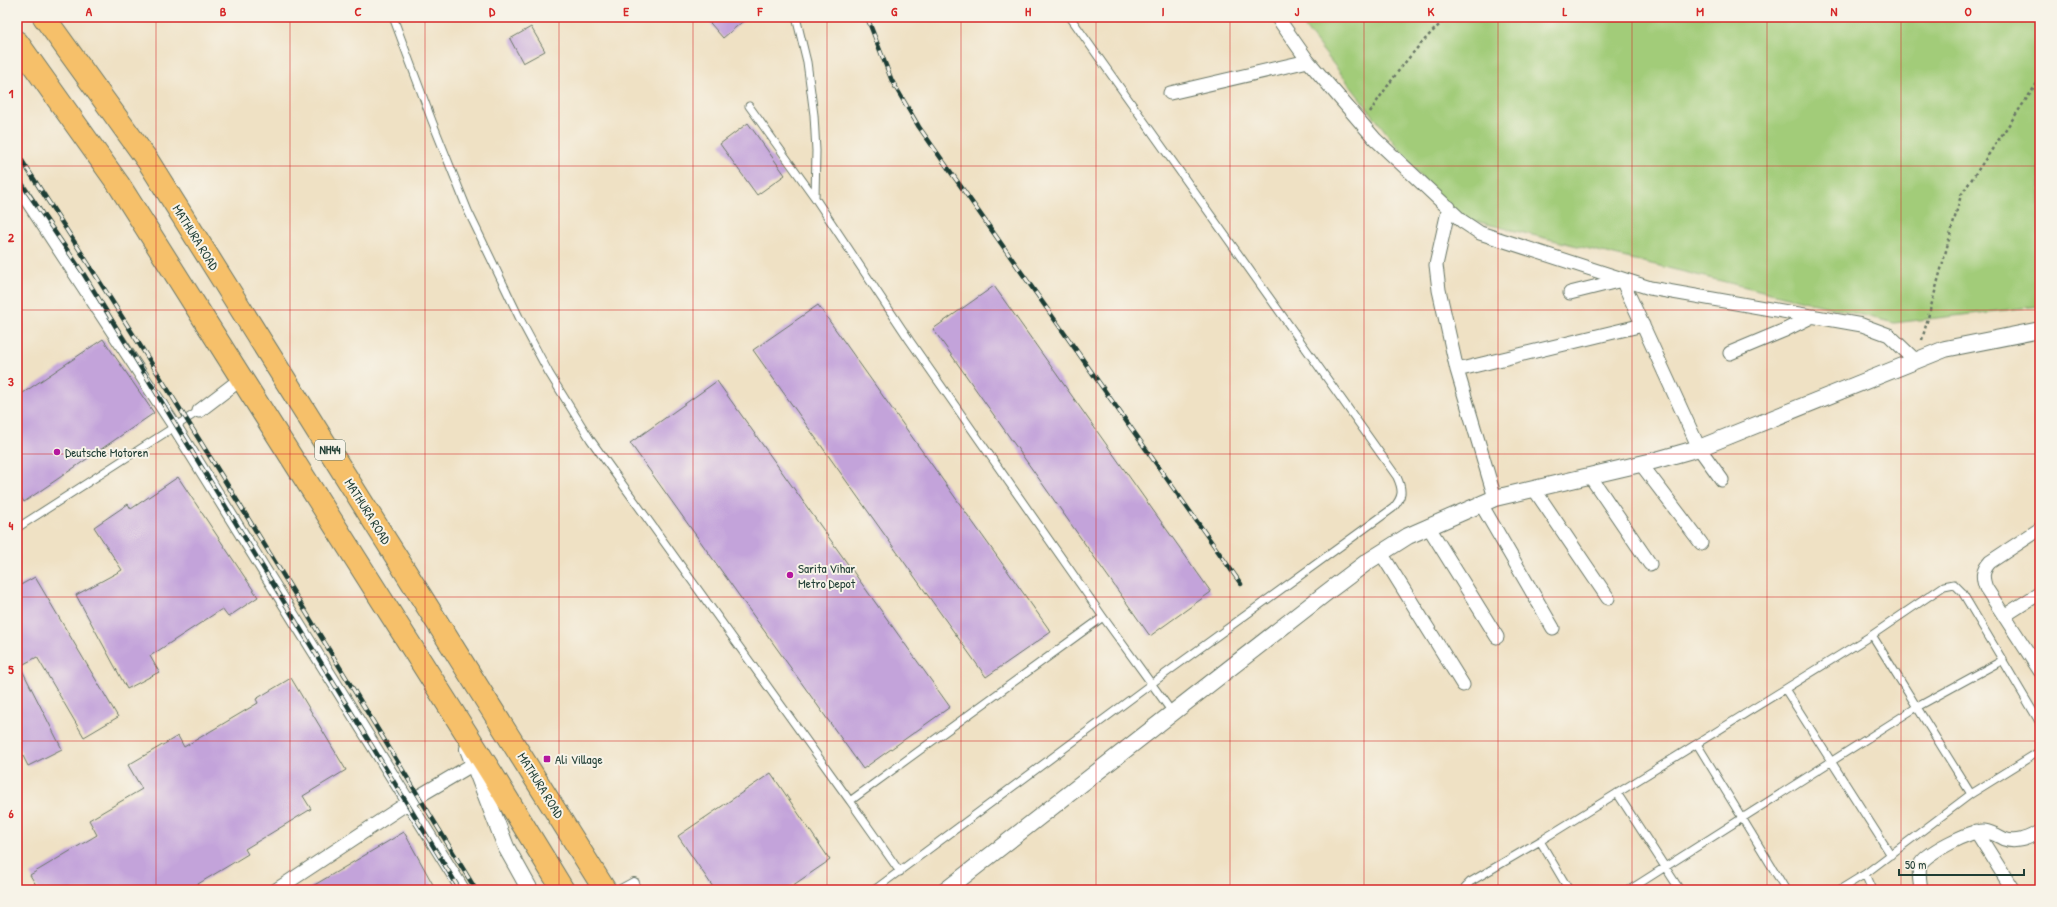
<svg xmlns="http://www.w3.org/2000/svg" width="2057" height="907" font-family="'Patrick Hand',sans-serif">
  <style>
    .green { fill: #a2cc79; stroke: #608456 }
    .building { fill: #c3a3da }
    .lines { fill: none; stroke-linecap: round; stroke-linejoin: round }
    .service-casing { stroke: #687666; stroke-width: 9 }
    .pedestrian-casing { stroke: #687666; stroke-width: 12 }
    .minor-casing { stroke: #687666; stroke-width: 15 }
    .tertiary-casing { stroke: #687666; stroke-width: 18 }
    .trunk-casing { stroke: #687666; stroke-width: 24 }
    .path { stroke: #687666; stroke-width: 2.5; stroke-dasharray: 3 3; stroke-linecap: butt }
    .service { stroke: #fff; stroke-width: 7 }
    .pedestrian { stroke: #fff; stroke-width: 10 }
    .minor { stroke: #fff; stroke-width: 13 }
    .tertiary { stroke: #fff; stroke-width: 16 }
    .trunk { stroke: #f6c06b; stroke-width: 22 }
    .rail-casing { stroke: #1f3d34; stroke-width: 4.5 }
    .rail { stroke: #f7f3e8; stroke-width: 3; stroke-dasharray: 9; stroke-linecap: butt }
    .grid { fill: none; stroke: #d62828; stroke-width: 1; stroke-opacity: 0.55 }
    .poi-dot { fill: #b5179e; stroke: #f7f3e8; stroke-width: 1.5 }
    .labels { text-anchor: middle; stroke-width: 4; stroke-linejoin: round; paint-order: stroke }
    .shield { fill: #f7f3e8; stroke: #60746a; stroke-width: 1 }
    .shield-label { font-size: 12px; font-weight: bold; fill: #1f3d34 }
    .street-label { font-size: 13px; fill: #1f3d34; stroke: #f7f3e8 }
    .poi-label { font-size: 13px; fill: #1f3d34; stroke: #f7f3e8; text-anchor: start }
    .neatline { fill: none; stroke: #d62828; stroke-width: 1.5 }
    .grid-label { font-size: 13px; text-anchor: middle; font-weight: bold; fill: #d62828 }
  </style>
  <rect width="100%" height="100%" fill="#f7f3e8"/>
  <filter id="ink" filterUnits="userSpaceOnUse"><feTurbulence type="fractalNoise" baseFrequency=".025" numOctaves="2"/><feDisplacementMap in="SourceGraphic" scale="8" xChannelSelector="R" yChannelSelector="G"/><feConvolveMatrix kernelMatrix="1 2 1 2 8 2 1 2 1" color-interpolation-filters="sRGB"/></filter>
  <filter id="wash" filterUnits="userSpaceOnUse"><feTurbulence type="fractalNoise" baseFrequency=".012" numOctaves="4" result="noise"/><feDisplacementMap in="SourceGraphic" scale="16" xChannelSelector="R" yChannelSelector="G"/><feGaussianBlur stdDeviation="0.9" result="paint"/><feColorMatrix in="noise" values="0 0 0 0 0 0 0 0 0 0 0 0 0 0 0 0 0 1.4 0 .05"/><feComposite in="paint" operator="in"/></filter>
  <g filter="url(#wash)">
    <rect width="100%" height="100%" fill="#efe1c4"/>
    <path class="green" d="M1297 17H2040V306L1894 323 1450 215Z"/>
    <g id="blocks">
      <path class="building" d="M705 17H748L723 38Z
        M531 27 545 51 523 63 510 39Z
        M748 123 785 175 757 195 720 144Z
        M994 286 1211 592 1150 636 933 329Z
        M818 305 1051 632 986 677 753 350Z
        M103 339 154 413 24 502 17 491V397Z
        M717 381 950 707 863 769 630 443Z
        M178 477 258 597 228 617 222 609 150 656 159 672 127 689 76 595 122 570 94 527 128 504 131 509Z
        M35 577 118 717 84 737 37 657 20 666 62 749 28 766 17 744V587Z
        M291 678 346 770 303 796 311 809 245 849 248 854 188 890H39L30 875 97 835 89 820 142 789 128 765 178 736 184 747 258 703 256 699Z
        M771 773 830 860 786 890H715L678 836Z
        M404 832 436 890H306Z"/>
    </g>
  </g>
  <g filter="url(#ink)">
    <use href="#blocks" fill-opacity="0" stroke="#687666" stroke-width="1"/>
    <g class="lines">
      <defs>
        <path id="service" d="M393 17 432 121 468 211 519 317 549 373 590 439 850 801
          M796 17 807 62 814 115 816 151 815 198 910 341 1103 617 1172 712
          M749 106 815 198
          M17 528 199 411
          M1872 635 1971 794
          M1785 689 1891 855
          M1697 744 1786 890
          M1617 793 1680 890
          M1540 841 1569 890
          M900 872 850 801 1103 617
          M1865 874 1872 890
          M874 890 1151 684 1393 508C1403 497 1403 490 1397 477L1070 17
          M1465 890V887L1470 882 1540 841 1872 635 1944 586 1954 584 1962 592 2040 723
          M1629 890 1917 707 2003 660
          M1839 890 1865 874 1971 794 2040 751"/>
        <path id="pedestrian" d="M621 890 634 883"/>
        <path id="minor" d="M1277 17 1308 61 1375 139 1462 221 1480 233 1650 288 1862 325 1889 335 1916 361
          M1170 93 1308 61
          M17 185 174 425 463 890
          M1449 207 1436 265 1439 290 1457 370 1495 498
          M1570 293 1622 280 1699 448 1722 480
          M1730 353 1785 330 1813 316
          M1457 370 1643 325
          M199 411 241 379
          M1641 464 1701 543
          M1590 476 1650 564
          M1534 489 1608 598
          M1481 504 1553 628
          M1428 526 1497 637
          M2040 529 1990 562C1982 571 1982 577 1986 588L2040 671
          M1381 553 1463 685
          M2004 616 2040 593
          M1976 831 2013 890
          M276 890 409 802 482 759
          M1921 890C1920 882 1918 873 1920 865 1925 853 1971 830 1984 831 1992 832 1998 836 2004 839 2017 844 2029 837 2040 832"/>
        <path id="tertiary" d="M468 749 506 847 530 890
          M946 890 1326 593 1367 562 1408 536 1495 498 1653 461 1699 448 1945 349 2040 330"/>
        <path id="trunk" d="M44 17 148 161 605 890
          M17 42 119 185 492 774 563 890"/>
      </defs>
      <use href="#service" class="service-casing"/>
      <use href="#pedestrian" class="pedestrian-casing"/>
      <use href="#minor" class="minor-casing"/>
      <use href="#tertiary" class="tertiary-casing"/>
      <use href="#trunk" class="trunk-casing"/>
      <path class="path" d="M1370 112C1392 78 1417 44 1448 17
        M1922 340 1961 195 2040 79"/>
      <use href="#service" class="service"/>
      <use href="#pedestrian" class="pedestrian"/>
      <use href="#minor" class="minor"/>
      <use href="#tertiary" class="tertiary"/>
      <use href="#trunk" class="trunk"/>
      <defs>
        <path id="rail" d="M867 17 892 81 919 127 1241 584
          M17 153C175 396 325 643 476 890
          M17 177 83 273 460 890"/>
      </defs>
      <use href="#rail" class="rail-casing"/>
      <use href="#rail" class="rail"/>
    </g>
  </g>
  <path class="grid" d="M156 17V890M290 17V890M425 17V890M559 17V890M693 17V890M827 17V890M961 17V890M1096 17V890M1230 17V890M1364 17V890M1498 17V890M1632 17V890M1767 17V890M1901 17V890M17 166H2040M17 310H2040M17 454H2040M17 597H2040M17 741H2040"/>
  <g class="poi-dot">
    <circle cx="57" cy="452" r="4"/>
    <circle cx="790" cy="575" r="4"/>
    <rect x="543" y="755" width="8" height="8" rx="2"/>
  </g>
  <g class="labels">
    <rect class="shield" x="315" y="440" width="30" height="20" rx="3"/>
    <g class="shield-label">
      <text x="330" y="454">NH44</text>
    </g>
    <g class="street-label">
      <text transform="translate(196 237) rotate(58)" y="5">MATHURA ROAD</text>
      <text transform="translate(368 511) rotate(58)" y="5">MATHURA ROAD</text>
      <text transform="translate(541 785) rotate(58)" y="5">MATHURA ROAD</text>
    </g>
    <g class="poi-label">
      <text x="65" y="457">Deutsche Motoren</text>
      <text x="798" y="573">Sarita Vihar<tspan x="798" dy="15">Metro Depot</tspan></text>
      <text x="555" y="764">Ali Village</text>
    </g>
  </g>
  <rect width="2057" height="907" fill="none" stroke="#f7f3e8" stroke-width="44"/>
  <path d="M1899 869v6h125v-6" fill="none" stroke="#1f3d34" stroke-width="2"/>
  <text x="1905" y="869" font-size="12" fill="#1f3d34" stroke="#f7f3e8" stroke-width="3" paint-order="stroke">50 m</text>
  <rect x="22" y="22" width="2013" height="863" class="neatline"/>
  <g class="grid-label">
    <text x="89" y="16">A</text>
    <text x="223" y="16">B</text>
    <text x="358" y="16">C</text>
    <text x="492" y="16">D</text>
    <text x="626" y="16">E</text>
    <text x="760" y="16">F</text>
    <text x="894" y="16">G</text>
    <text x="1028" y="16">H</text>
    <text x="1163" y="16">I</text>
    <text x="1297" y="16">J</text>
    <text x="1431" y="16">K</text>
    <text x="1565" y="16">L</text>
    <text x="1700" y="16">M</text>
    <text x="1834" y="16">N</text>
    <text x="1968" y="16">O</text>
    <text x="11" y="98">1</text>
    <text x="11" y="242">2</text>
    <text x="11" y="386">3</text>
    <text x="11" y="530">4</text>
    <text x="11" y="674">5</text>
    <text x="11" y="818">6</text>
  </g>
</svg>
